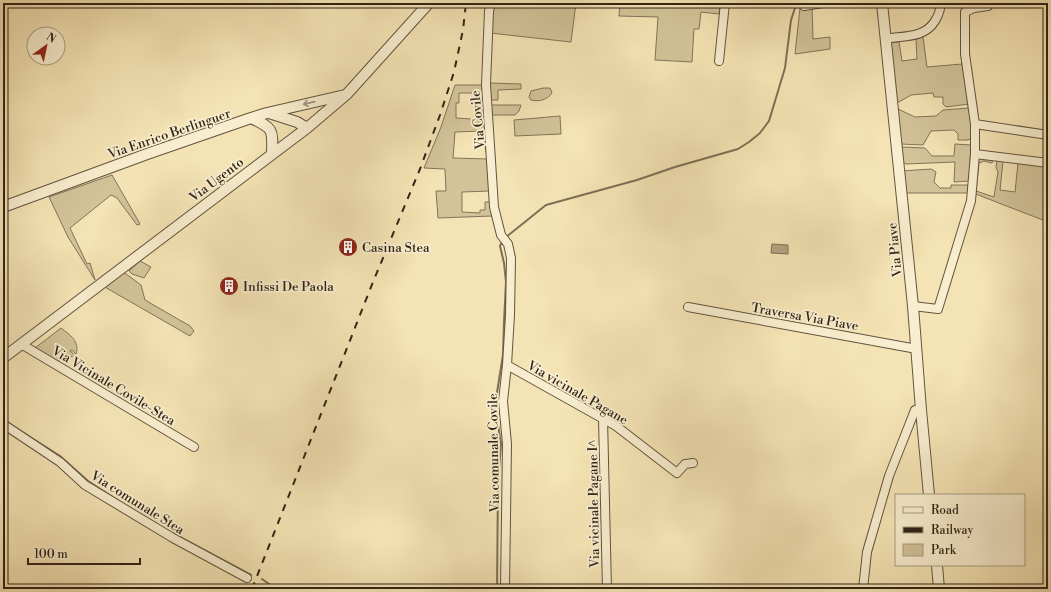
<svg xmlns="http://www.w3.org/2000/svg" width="1051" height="592" font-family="'Libre Bodoni',serif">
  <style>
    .green { fill: #d3c399; stroke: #827458 }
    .water { fill: #b2a27f; stroke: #7e7055 }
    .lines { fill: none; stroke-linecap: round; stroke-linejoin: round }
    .stream { stroke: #7e7055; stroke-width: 2 }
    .minor-casing { stroke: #62543e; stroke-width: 10 }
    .tertiary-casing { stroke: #62543e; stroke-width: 12 }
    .minor { stroke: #f8edce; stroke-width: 8 }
    .tertiary { stroke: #f8edce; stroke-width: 10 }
    .rail { stroke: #312417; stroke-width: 2; stroke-dasharray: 7 7; stroke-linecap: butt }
    .oneway { stroke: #9e937c }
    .labels { text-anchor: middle; stroke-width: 3.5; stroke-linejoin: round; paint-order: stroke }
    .street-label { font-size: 13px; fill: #312417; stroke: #f8edce }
    .poi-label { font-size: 13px; fill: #312417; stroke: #f8edce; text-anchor: start }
  </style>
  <rect width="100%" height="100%" fill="#f4e3b4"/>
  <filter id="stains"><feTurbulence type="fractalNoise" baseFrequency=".005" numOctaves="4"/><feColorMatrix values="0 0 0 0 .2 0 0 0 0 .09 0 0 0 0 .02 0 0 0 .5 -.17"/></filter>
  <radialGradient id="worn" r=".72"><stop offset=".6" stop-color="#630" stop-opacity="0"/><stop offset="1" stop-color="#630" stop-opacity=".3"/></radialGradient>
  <path class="green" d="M494 3H576L571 42 490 33Z
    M620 3H697L720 5 719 14 701 12 699 29H694L692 62 655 60 658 17 619 16Z
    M812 7 813 39 830 37V49L795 54 800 8Z
    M923 37 927 67 962 64 969 104 946 107 943 104V97H934L933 93 911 95 899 102 896 100 889 42H899L902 61 917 59 916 39Z
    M490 83 521 84V89L498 90V100H491Z
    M455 85H483L482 93H459V103H456V118L485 120 488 152H486L483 131 455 132 453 158 488 159 490 191 462 192V212L480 213V210H485V202H490L492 216 438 218 436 191H446L445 169 424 168 441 127Z
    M543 88H550L552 93C547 100 539 102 531 100L529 97 531 91Z
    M491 105H521L519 111 515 115H492Z
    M896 108 915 117 936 116 943 110 969 108 972 136 969 140H958V134L954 130 931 131 923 145 900 144Z
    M560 116 561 134 515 136 514 120Z
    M955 144 971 145 969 181 954 182 955 162 906 164 901 161 900 150 903 147 925 148 932 156H954Z
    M977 158 993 160 992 163 984 161 979 163 976 191 994 197 998 172 996 167 997 160 1003 161 1000 190 1015 192 1018 163 1046 167 1044 189 1048 190V222L973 193Z
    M931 169 936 172 934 182 940 188H951V185H968V193H904L902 171Z
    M112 175 140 224 137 225 117 198 111 195 70 228 87 264 90 263 95 280 68 237 49 197Z
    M140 261 151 267 144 278 132 274 129 271Z
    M122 271 141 285 145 300 190 326 194 331 190 336 103 286Z
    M61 328C70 335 80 341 76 354L72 350 70 351 75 355C67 360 64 355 57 362L35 348Z"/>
  <path class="water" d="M772 244 788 245V254L771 253Z"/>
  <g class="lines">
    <path class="stream" d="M505 238 546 205 637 180 675 167 738 149 749 142 760 133 769 121 785 68 791 20 795 8 801 3
      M8 423 60 456 88 481 122 503
      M172 533 251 575
      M262 579 276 589
      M497 589 498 481 501 444 495 405 503 355 504 322 506 282 504 263 500 246 502 242"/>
    <defs>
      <path id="minor" d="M491 3 489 11 486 84 494 207 501 235 508 244 511 258 510 315 507 365 503 401 507 444 505 589
        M804 6 823 3
        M890 38C907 36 925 37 935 21 938 16 941 9 940 3
        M719 61 725 3
        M975 124 1048 135
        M975 154 1048 163
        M913 306 938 309 971 201 975 154V124L965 54V12L974 8 988 6V3
        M688 307 917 349
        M21 344 194 447
        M507 365 616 426 677 473 685 464 693 463
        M603 418 607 589
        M3 424 60 462 85 485 173 538 247 578
        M863 589 867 552 889 476 915 410H921"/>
      <path id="tertiary" d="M882 3 913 306 921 410 929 495
        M269 113 297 122 307 128
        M251 118C273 128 273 129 272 153
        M3 207 147 154 251 118 267 113 345 95
        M3 358 307 128 347 94 429 3
        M937 565 939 589"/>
    </defs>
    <use href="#minor" class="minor-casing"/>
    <use href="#tertiary" class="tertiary-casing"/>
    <use href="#minor" class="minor"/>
    <use href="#tertiary" class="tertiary"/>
    <path class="rail" d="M252 589 373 282 420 169 440 115 454 72 463 30 466 3"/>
  </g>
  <defs><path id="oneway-shaft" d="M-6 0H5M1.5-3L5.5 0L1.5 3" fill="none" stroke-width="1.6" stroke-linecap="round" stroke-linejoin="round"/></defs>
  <use class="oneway" href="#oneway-shaft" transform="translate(309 103) rotate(167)"/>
  <defs>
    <symbol id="building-disc" viewBox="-11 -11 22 22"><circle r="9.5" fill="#8f2418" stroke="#f8edce"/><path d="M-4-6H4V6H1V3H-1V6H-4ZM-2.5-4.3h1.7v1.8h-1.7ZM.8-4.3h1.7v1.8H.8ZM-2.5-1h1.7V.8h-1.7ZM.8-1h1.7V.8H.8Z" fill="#fff"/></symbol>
  </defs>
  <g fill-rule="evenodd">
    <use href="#building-disc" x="337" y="236" width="22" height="22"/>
    <use href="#building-disc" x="218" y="275" width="22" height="22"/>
  </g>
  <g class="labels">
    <g class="street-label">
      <text transform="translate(477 120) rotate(-95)" y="5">Via Covile</text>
      <text transform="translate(169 133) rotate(-19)" y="5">Via Enrico Berlinguer</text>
      <text transform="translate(216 179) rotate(-37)" y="5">Via Ugento</text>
      <text transform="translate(894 250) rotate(-96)" y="5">Via Piave</text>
      <text transform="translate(805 316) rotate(10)" y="5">Traversa Via Piave</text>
      <text transform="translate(114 385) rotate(31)" y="5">Via Vicinale Covile-Stea</text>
      <text transform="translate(578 392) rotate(30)" y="5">Via vicinale Pagane</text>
      <text transform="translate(493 453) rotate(-91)" y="5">Via comunale Covile</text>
      <text transform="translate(138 502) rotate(32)" y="5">Via comunale Stea</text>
      <text transform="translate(593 504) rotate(-91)" y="5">Via vicinale Pagane I^</text>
    </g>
    <g class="poi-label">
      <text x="362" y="252">Casina Stea</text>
      <text x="243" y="291">Infissi De Paola</text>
    </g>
  </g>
  <rect width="1051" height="592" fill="none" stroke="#f4e3b4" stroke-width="16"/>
  <rect x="4" y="4" width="1043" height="584" fill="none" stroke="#312417" stroke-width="2"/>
  <rect x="8" y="8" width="1035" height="576" fill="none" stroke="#312417"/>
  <rect x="895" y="494" width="130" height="72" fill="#f8edce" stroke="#a89d85"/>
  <rect x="903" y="507" width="20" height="6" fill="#f8edce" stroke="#a89d85"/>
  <text x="931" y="514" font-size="12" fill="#312417">Road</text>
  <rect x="903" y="527" width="20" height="6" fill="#312417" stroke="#a89d85"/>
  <text x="931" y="534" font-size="12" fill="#312417">Railway</text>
  <rect x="903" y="544" width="20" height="12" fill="#d3c399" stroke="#a89d85"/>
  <text x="931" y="554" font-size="12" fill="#312417">Park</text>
  <g transform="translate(46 46) rotate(33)"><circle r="19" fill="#f8edce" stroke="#a89d85"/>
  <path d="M0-3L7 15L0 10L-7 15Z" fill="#8f2418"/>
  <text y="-6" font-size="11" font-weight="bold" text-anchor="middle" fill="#312417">N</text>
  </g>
  <path d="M28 558v6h112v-6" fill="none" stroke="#312417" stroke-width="2"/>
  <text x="34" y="558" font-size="12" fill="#312417" stroke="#f8edce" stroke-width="3" paint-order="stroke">100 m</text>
  <rect width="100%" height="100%" filter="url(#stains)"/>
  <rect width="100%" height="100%" fill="url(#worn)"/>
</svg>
